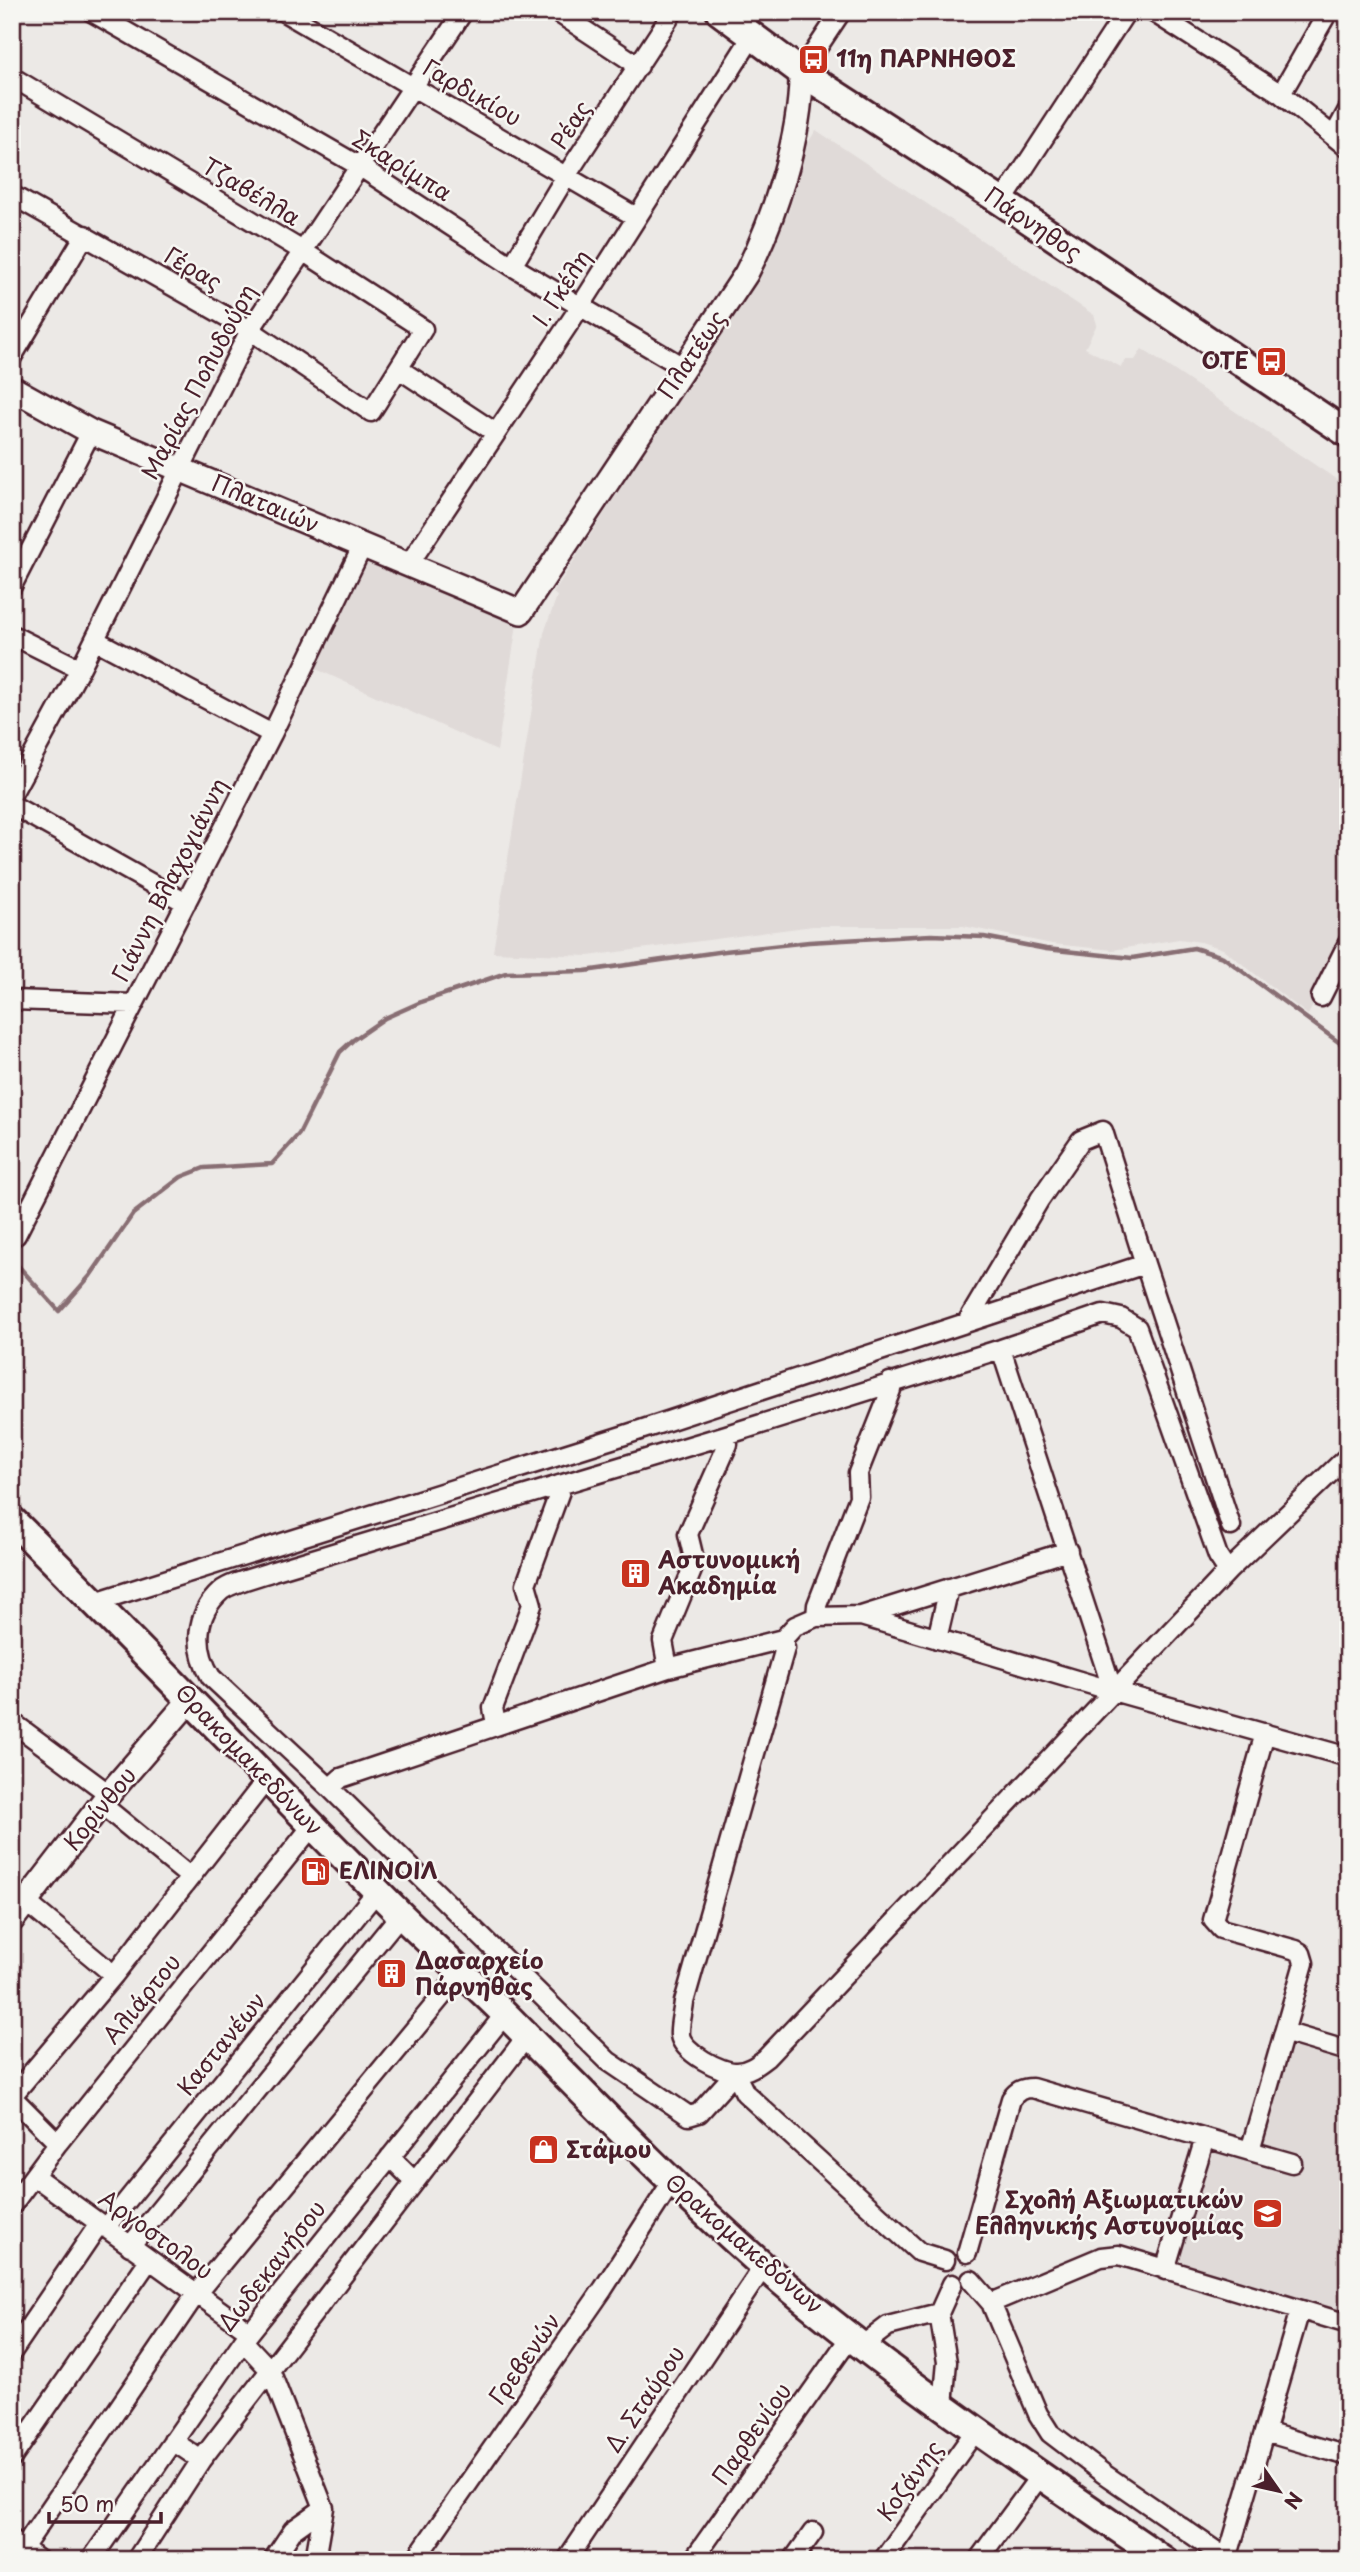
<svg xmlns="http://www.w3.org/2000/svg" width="1360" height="2572" font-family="'Playpen Sans',sans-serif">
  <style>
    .built { fill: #e0dad8 }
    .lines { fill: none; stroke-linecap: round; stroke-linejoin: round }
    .stream { stroke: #886e73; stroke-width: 4.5 }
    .minor-casing { stroke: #4a1f2b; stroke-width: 23 }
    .tertiary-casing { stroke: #4a1f2b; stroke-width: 28 }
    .secondary-casing { stroke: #4a1f2b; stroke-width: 32 }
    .minor { stroke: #f6f6f2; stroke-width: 18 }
    .tertiary { stroke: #f6f6f2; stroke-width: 23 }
    .secondary { stroke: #f6f6f2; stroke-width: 26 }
    .labels { text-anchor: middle; stroke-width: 5; stroke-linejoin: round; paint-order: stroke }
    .poi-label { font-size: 23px; font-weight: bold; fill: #4a1f2b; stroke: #f6f6f2; text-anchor: start }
    .street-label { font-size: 23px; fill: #4a1f2b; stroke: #f6f6f2 }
  </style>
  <rect width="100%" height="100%" fill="#ece9e6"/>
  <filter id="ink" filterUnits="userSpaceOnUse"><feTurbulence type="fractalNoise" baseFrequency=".0143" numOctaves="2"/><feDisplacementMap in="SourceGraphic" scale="14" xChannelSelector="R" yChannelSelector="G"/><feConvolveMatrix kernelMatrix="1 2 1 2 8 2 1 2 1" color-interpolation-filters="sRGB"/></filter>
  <g filter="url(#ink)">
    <path class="built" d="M816 130 1094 315 1097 324 1085 348 1121 367 1125 360H1135L1142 349 1348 487V934L1308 1015 1223 949 1201 942 1179 939 1113 950 1052 944 963 926H813L588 956 493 952 544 633 557 596 553 593 767 261 789 211 808 143Z
      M365 561 517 624 497 751 312 667Z
      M1286 2040 1348 2058V2318L1171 2266 1207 2146 1251 2159Z"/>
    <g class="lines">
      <path class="stream" d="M12 1259 59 1311 90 1276 133 1214 181 1177 204 1168 272 1164 299 1134 340 1052 353 1040 385 1018 421 1002 506 973 585 971 725 951 809 942 931 935 984 937 1046 949 1132 958 1194 948 1223 957 1348 1049"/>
      <defs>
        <path id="minor" d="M92 12 359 166 512 266 683 367
          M284 12 636 217
          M557 12 639 66
          M1153 12 1281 94 1348 148
          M801 72 841 12
          M12 77 301 250 423 329 371 412 250 330 12 195
          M1281 94 1328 12
          M1334 136 1348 110
          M1002 202 1126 12
          M512 266 566 176 673 12
          M12 357 85 235
          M399 369 496 433
          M409 564 580 307 753 35
          M12 586 91 432
          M12 635 80 669
          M95 640 272 734
          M12 794 80 669 250 330 463 12
          M12 805 186 903
          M1321 997 1348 943
          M12 1000 134 1004
          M16 1235 272 734 363 545
          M967 1322 1040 1199 1081 1140 1103 1131 1145 1264
          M1001 1349 1113 1691
          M95 1602 625 1435 1145 1264 1231 1526
          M861 1616 1113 1691 1348 1757
          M816 1617 817 1605 859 1497 858 1473 891 1390 890 1382
          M783 1639 785 1648 684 2002C683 2012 679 2025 680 2035 682 2052 722 2073 736 2072 748 2072 757 2065 766 2058L1228 1571 1348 1456
          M937 1639 949 1588
          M668 1668 663 1641 695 1563 688 1534 728 1444 726 1435
          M12 1722 109 1794
          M496 1724 493 1708 532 1605 526 1584 560 1491 559 1485
          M330 1788 341 1778 668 1668 783 1639 795 1626 816 1617 861 1616 1068 1551
          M101 1804 190 1877
          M26 1902 114 1975
          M1284 2032 1348 2051
          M12 2096 114 1975 267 1779
          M12 2097 58 2143
          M1250 2151 1304 1963 1301 1953 1296 1950 1221 1929 1213 1920 1265 1733
          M390 2157 414 2181
          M34 2176 250 2332
          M12 2205 58 2143 313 1825
          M105 2228 377 1891
          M130 2246 401 1914
          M967 2253 1011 2099C1017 2091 1022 2088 1032 2088L1292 2163
          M945 2260 919 2252 745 2093 735 2073 699 2113 689 2116 608 2061 330 1788 211 1677C194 1649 194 1615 221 1591 230 1583 260 1576 273 1571L726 1435 1001 1349 1103 1314 1121 1318 1137 1328 1218 1556 1228 1571
          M1165 2270 1205 2138
          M971 2280 991 2303 1101 2257 1119 2255 1348 2324
          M991 2303 1038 2414 1050 2433 1104 2474 1229 2560
          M243 2341 270 2370 324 2508 317 2548 321 2560
          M863 2345 888 2326 939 2313
          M12 2352 99 2224
          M943 2405 947 2362 939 2313 952 2284
          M1265 2432 1348 2456
          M173 2441 201 2460
          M12 2458 149 2260
          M12 2539 39 2560
          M1227 2559 1300 2310
          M15 2560 196 2294 461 1973
          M91 2560 243 2341 505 2014
          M136 2560 201 2460 527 2036
          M273 2560 293 2530 324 2508
          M415 2560 603 2289 671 2183
          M567 2560 764 2266
          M693 2560 851 2336
          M793 2560 813 2532
          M883 2560 976 2430
          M978 2560 1040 2476"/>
        <path id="tertiary" d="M12 388 91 432 521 612 746 274C774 220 802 133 801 72
          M12 1920 109 1794 190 1700"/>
        <path id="secondary" d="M720 12 801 72 1002 202 1348 434
          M12 1520C144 1650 271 1785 402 1916 437 1950 474 1983 509 2018 592 2102 673 2186 761 2264 886 2372 1028 2467 1164 2560"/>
      </defs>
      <use href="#minor" class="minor-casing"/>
      <use href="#tertiary" class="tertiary-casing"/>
      <use href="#secondary" class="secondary-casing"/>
      <use href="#minor" class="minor"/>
      <use href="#tertiary" class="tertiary"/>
      <use href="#secondary" class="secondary"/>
    </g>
  </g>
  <defs>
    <symbol id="bus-square" viewBox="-11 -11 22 22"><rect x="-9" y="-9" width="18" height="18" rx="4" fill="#c8321e" stroke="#f6f6f2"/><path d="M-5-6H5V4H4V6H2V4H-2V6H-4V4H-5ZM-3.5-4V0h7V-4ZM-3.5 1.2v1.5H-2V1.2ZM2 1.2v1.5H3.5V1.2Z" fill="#fff"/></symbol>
    <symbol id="building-square" viewBox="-11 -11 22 22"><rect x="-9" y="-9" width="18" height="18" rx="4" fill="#c8321e" stroke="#f6f6f2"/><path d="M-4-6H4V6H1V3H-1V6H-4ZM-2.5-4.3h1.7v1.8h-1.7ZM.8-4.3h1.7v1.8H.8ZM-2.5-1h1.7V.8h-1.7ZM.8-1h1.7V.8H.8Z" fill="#fff"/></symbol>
    <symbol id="fuel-square" viewBox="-11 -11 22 22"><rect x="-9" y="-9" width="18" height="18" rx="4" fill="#c8321e" stroke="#f6f6f2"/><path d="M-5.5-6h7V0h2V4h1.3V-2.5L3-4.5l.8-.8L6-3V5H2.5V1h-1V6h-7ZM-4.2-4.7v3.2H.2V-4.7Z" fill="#fff"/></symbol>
    <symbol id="shop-square" viewBox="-11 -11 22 22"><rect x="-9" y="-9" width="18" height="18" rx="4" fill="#c8321e" stroke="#f6f6f2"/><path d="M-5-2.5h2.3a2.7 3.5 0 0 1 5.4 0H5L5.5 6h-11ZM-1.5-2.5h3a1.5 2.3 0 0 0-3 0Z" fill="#fff"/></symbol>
    <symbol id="university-square" viewBox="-11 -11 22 22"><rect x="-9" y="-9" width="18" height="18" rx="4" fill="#c8321e" stroke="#f6f6f2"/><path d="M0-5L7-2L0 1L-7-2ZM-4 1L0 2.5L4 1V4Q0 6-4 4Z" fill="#fff"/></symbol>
  </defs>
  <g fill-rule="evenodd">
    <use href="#bus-square" x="796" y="42" width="35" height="35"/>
    <use href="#bus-square" x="1254" y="344" width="35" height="35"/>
    <use href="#building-square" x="618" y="1556" width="35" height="35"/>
    <use href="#fuel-square" x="298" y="1854" width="35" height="35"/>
    <use href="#building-square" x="374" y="1956" width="35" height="35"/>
    <use href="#shop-square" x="526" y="2132" width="35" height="35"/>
    <use href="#university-square" x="1250" y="2196" width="35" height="35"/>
  </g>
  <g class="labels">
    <g class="poi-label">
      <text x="836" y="67">11η ΠΑΡΝΗΘΟΣ</text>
      <text x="1249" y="369" text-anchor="end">ΟΤΕ</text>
      <text x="658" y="1568">Αστυνομική<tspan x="658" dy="26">Ακαδημία</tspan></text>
      <text x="339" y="1879">ΕΛΙΝΟΙΛ</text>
      <text x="415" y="1969">Δασαρχείο<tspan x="415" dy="26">Πάρνηθας</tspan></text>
      <text x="566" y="2158">Στάμου</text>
      <text x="1244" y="2208" text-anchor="end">Σχολή Αξιωματικών<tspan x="1244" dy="26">Ελληνικής Αστυνομίας</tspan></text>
    </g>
    <g class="street-label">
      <text transform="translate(472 93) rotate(30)" y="8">Γαρδικίου</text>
      <text transform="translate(571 125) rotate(-57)" y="8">Ρέας</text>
      <text transform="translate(402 166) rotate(32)" y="8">Σκαρίμπα</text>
      <text transform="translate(251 192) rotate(31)" y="8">Τζαβέλλα</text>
      <text transform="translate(1033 224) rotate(34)" y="8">Πάρνηθος</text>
      <text transform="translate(193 269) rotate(30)" y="8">Γέρας</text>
      <text transform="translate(562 288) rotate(-57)" y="8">Ι. Γκέλη</text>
      <text transform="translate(692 355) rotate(-56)" y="8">Πλατέως</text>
      <text transform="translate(199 382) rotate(-62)" y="8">Μαρίας Πολυδούρη</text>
      <text transform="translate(265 504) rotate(23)" y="8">Πλαταιών</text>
      <text transform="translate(170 880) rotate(-63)" y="8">Γιάννη Βλαχογιάννη</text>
      <text transform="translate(249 1760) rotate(46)" y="8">Θρακομακεδόνων</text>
      <text transform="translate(100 1809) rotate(-51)" y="8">Κορίνθου</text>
      <text transform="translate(142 1999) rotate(-51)" y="8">Αλιάρτου</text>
      <text transform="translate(222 2044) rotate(-51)" y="8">Καστανέων</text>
      <text transform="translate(156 2235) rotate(36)" y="8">Αργοστολου</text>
      <text transform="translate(744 2244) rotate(41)" y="8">Θρακομακεδόνων</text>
      <text transform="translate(272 2266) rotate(-52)" y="8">Δωδεκανήσου</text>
      <text transform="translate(525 2359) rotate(-55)" y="8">Γρεβενών</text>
      <text transform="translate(645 2399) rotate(-56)" y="8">Δ. Σταύρου</text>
      <text transform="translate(752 2434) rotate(-55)" y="8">Παρθενίου</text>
      <text transform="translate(910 2481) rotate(-54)" y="8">Κοζάνης</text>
    </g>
  </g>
  <rect width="1360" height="2572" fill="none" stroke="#f6f6f2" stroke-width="42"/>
  <rect x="21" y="21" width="1318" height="2530" fill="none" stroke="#4a1f2b" stroke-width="2.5" filter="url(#ink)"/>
  <g transform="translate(1279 2491) rotate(124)" stroke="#f6f6f2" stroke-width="5" paint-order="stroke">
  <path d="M0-5L12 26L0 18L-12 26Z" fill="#4a1f2b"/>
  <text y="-10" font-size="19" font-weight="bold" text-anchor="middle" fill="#4a1f2b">N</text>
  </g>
  <path d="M49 2512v10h112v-10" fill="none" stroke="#4a1f2b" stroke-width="3.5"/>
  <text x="60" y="2512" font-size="21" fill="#4a1f2b" stroke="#f6f6f2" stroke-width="5" paint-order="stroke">50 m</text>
</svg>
